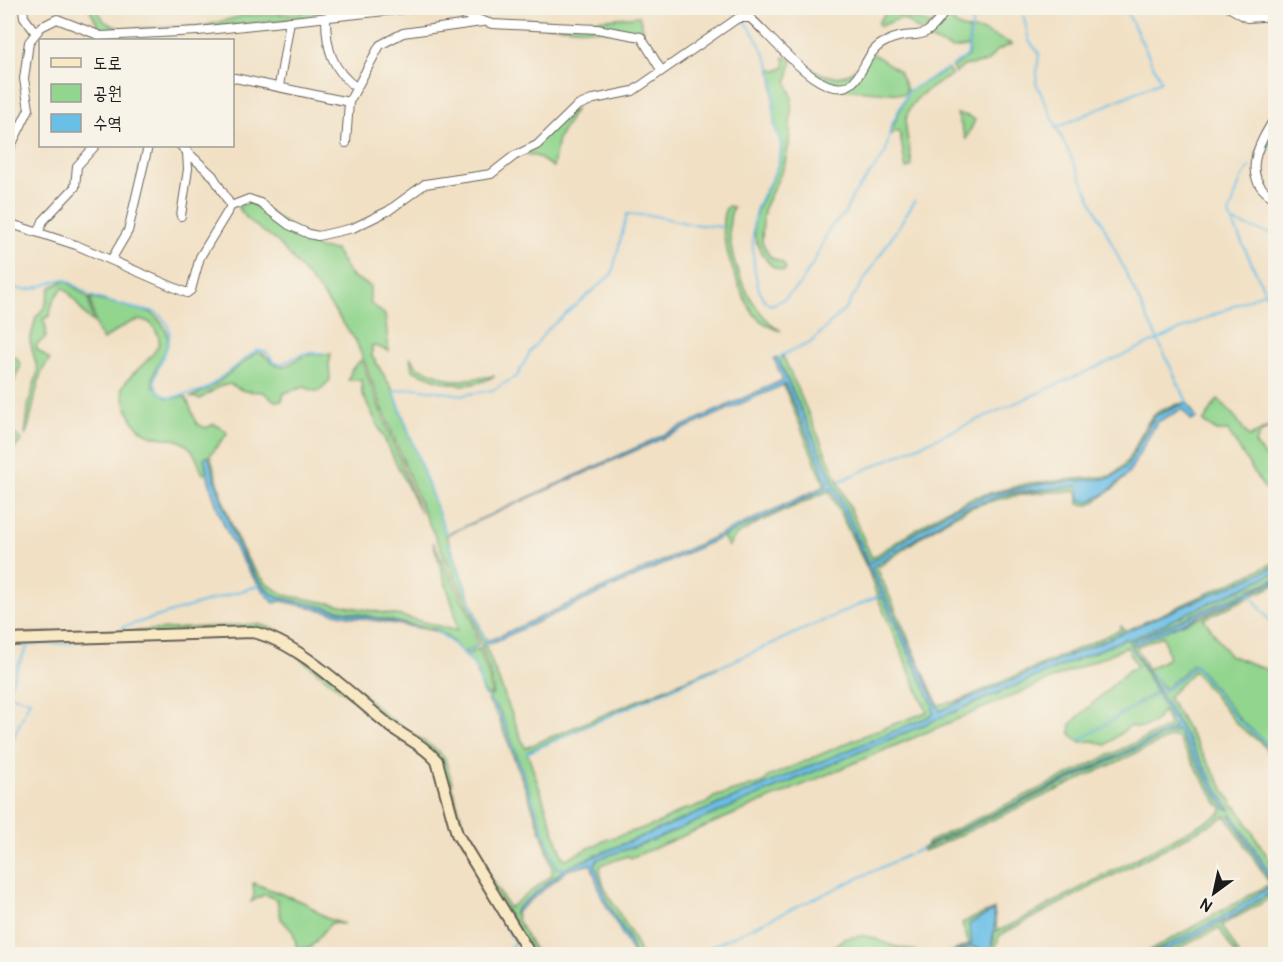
<svg xmlns="http://www.w3.org/2000/svg" width="1283" height="962" font-family="Pangolin,'Poor Story',sans-serif">
  <style>
    .green { fill: #91d58e; stroke: #567855; stroke-width: 1.5; fill-rule: evenodd }
    .water { fill: #6abfe7; stroke: #436e82; stroke-width: 1.5 }
    .lines { fill: none; stroke-linecap: round; stroke-linejoin: round }
    .stream { stroke: #6abfe7; stroke-width: 2 }
    .street-casing { stroke: #676157; stroke-width: 10 }
    .secondary-casing { stroke: #676157; stroke-width: 14 }
    .street { stroke: #fff; stroke-width: 8 }
    .secondary { stroke: #f8e8c3; stroke-width: 10 }
  </style>
  <rect width="100%" height="100%" fill="#f7f3e8"/>
  <filter id="ink" filterUnits="userSpaceOnUse"><feTurbulence type="fractalNoise" baseFrequency=".0167" numOctaves="2"/><feDisplacementMap in="SourceGraphic" scale="12" xChannelSelector="R" yChannelSelector="G"/><feConvolveMatrix kernelMatrix="1 2 1 2 8 2 1 2 1" color-interpolation-filters="sRGB"/></filter>
  <filter id="wash" filterUnits="userSpaceOnUse"><feTurbulence type="fractalNoise" baseFrequency=".008" numOctaves="4" result="noise"/><feDisplacementMap in="SourceGraphic" scale="24" xChannelSelector="R" yChannelSelector="G"/><feGaussianBlur stdDeviation="1.35" result="paint"/><feColorMatrix in="noise" values="0 0 0 0 0 0 0 0 0 0 0 0 0 0 0 0 0 1.4 0 .05"/><feComposite in="paint" operator="in"/></filter>
  <g filter="url(#wash)">
    <rect width="100%" height="100%" fill="#f1e0c4"/>
    <path class="green" d="M89 8H96L105 22 122 29 204 26 242 16 300 13 310 8H317L311 17 219 27 102 33Z
      M949 8H955L950 14C952 25 960 28 970 30L968 47 952 49 922 36Z
      M743 10 754 15C774 35 812 83 842 76 852 74 858 66 865 60L860 70 844 86 818 81 755 20 737 13Z
      M887 11 935 25 919 31C895 11 905 19 880 26L878 23Z
      M639 16 643 28 637 33 526 24 527 19 563 23Z
      M971 30 983 31 1012 44 996 51 987 62 964 66 955 73 952 67 968 56Z
      M872 53 899 71 907 90 904 94 840 89H844Z
      M784 57 792 60 787 82 792 97 789 144 784 167 765 206 763 217 762 242 770 257 783 263 786 269 784 271C773 269 768 263 763 255 735 211 778 192 781 148 782 139 775 132 774 122 772 103 776 86 770 67L777 71 785 67Z
      M948 69 952 75C932 87 903 100 906 128 907 141 911 153 912 166L906 169 900 134 897 130 889 136 908 91Z
      M576 108 558 139 553 167 536 156 522 153Z
      M957 114 969 116 975 120 966 139Z
      M1275 119V139L1259 159 1256 155Z
      M253 202 304 235 318 248 335 250 351 276 370 286V303L385 315 389 351 372 345V356L393 390 486 642 481 644 474 618 422 509 356 341 323 295 279 243 249 221 237 206Z
      M728 206 733 207C719 243 748 312 781 331 770 328 757 320 751 310 739 292 712 223 728 206Z
      M65 280 88 297 93 322C80 313 76 298 64 288 55 294 51 305 50 316L43 319 46 327V337L36 345 37 349 50 360C36 370 34 417 25 436L29 402 38 371 30 341 36 317 45 307 50 288Z
      M90 298 150 312C156 315 159 319 163 325 179 348 150 363 153 386L167 398 186 397 197 424 206 428 214 424 225 430 227 434 210 455C224 499 239 581 290 596L401 616 457 631 455 613 433 542 472 619 478 645 463 653 451 640 437 630 276 597C238 568 221 502 204 458L207 473 203 474C199 466 196 454 190 448 174 434 166 441 150 435 132 428 124 406 122 388 130 372 150 363 158 346 161 340 158 334 155 329 143 307 115 332 103 340L97 331Z
      M257 352C268 353 270 366 281 366 292 366 298 356 308 355 314 353 326 354 331 354L329 364 330 380 318 392 304 387 284 393 282 401H275L263 392 244 391 230 384 220 386 200 399 191 397 210 388Z
      M15 356 21 365 14 381 8 373V357Z
      M783 356 872 558 946 510 974 497 1029 483 1111 476C1149 452 1130 410 1184 403 1171 408 1158 412 1149 423 1137 438 1136 471 1111 478 1087 485 1058 480 1033 485 963 497 927 524 870 564L779 360Z
      M410 357 417 367 454 381 495 376C463 393 442 382 412 370Z
      M361 360 420 512 362 393 361 380H348L352 369Z
      M783 384H785L821 466 823 475 828 482 825 486Z
      M1218 399 1236 418 1249 437 1272 425 1260 434 1255 444 1275 469V498L1262 485 1228 431H1217L1203 422Z
      M13 433 22 440 9 454V438Z
      M1128 474 1114 488 1090 505 1079 504 1077 491C1036 492 990 496 954 516 927 531 902 551 877 568L938 705 958 701 1120 630 1121 626 1125 631 1276 562 1275 567 940 711 871 567 950 514 998 496 1078 486 1106 493Z
      M828 488 832 489 881 595 877 596 868 570 829 491 759 522 735 536 728 547 723 536Z
      M1275 573V579L1133 641 1202 617 1275 582V585L1204 619 1229 655 1275 673V754L1264 740 1241 721 1195 664 1192 665 1165 689 1150 672 1164 692 1195 666C1214 690 1232 716 1256 736 1263 742 1275 751 1275 761L1262 744 1237 724 1194 671 1168 697 1234 806 1237 807 1275 869V881L1232 814 1244 839 1273 882C1268 894 1160 954 1144 954L1270 884 1226 816 1015 927 1000 935 994 951 985 954 968 951 953 954 972 946 982 950 993 944 995 922 991 912 969 926 973 943 946 954 969 944 962 923 994 909 997 931 1009 926 1220 814 1223 809 1218 804 1179 740 1173 736 932 848 923 851 924 848 1177 730 1225 808 1230 810 1129 642 1156 692 1080 740 1157 693 1174 725 1173 729 926 846 928 842 1170 726 1163 711C1155 724 1146 730 1130 726L1106 745 1094 741 1080 742 1070 734 1071 724 1078 717 1129 670 1137 668 1127 647 631 858 628 856 601 865C595 887 635 930 640 954H633C632 937 619 926 612 911 604 896 600 880 595 865L598 859 653 840 1125 639 1129 640ZM1163 636 1169 658 1148 669 1136 647Z
      M882 596 933 705V715L566 868 516 909 517 920 537 954H532L460 834 449 787H452L468 842 509 908 552 875C556 861 505 737 497 713L487 699 503 723 556 868H566L557 867 507 728 500 712 489 699 493 693 492 679 481 646 485 645 525 748 719 666 527 752 563 857 566 859 608 839 657 824 683 810 705 804 714 797 764 782 768 777 875 731 927 712 878 598Z
      M257 624 278 630 281 635 360 691 385 715 438 751 445 759 452 784H447L441 767 267 633 8 638V634L122 632Z
      M479 648 490 680 491 694 487 696C475 683 485 673 465 656Z
      M253 883 305 903 326 918 344 924 331 923 310 948H297L293 932 281 919 277 900 265 894 251 902 254 895Z
      M1275 890V897L1272 894 1264 902 1222 925 1239 954H1235L1219 928 1168 954H1160L1235 915Z
      M861 936C875 936 881 942 893 946 904 949 912 949 922 954H825L843 939Z"/>
    <path class="water" d="M777 357 870 563 953 508 986 496 1034 485 1111 478 1127 466 1155 416 1187 402 1196 418 1192 421 1182 409 1157 422 1128 474 1106 493 1089 502 1080 500 1078 486 1014 492 961 509 872 567 940 711 1275 567V573L1129 640 1125 639 653 840 598 859 595 865C600 880 604 896 612 911 619 926 632 937 633 954L602 898 591 864 568 870 515 913 516 909 566 868 933 715V705L832 489 828 488 490 644 486 642 825 486 828 482 823 475 821 466 785 384 446 535 783 380 774 359Z
      M208 456C223 502 236 567 276 597L436 631 348 616 282 601 274 603C237 563 214 511 204 458Z
      M1275 579V582L1134 645 1133 641Z
      M1129 642 1230 810 1225 808 1177 730 921 849 1173 729 1174 725Z
      M1232 814 1275 881V890L1235 915 1160 954H1151L1219 919 1273 885 1230 815Z
      M993 911 995 922 991 948 986 951 972 946 949 954 972 943 969 924Z"/>
    <g class="lines">
      <path class="stream" d="M731 8 736 14
        M1022 8 1029 41 1039 53 1036 83 1187 402
        M742 21 748 25C758 42 773 64 774 84 775 96 773 108 774 121 774 130 781 138 781 147 780 173 764 187 756 210 750 228 751 298 771 305L784 299 800 284 815 260 829 229 845 213 852 197 885 154 892 124 908 91 948 68
        M953 65 967 56 975 8
        M1056 128 1161 81 1125 8
        M1259 160 1276 139
        M1250 167 1241 179 1229 215 1276 315
        M1232 222C1247 225 1261 234 1276 233
        M8 284C28 298 44 282 65 279L88 294
        M91 296C107 302 125 306 141 310 146 311 150 309 155 312 199 340 125 380 170 398L204 390 257 350 266 352 275 363 281 364 305 353H323
        M779 360 782 355 810 343 846 308 915 201
        M840 481 1265 292
        M446 533 394 391 415 388 463 395 493 390 517 376 530 352 547 330 612 274 627 214 655 216 690 224 722 227
        M448 542 483 636 489 640
        M1250 594 1276 630
        M122 631 123 627 261 585
        M436 631C447 637 475 662 479 674 481 682 479 689 485 696
        M8 645 74 643
        M481 645 486 642
        M463 655 476 647
        M1152 674 1164 691 1195 665 1240 722 1264 741 1276 755
        M490 700 503 722 557 867 566 868
        M1080 740 1156 693
        M8 750 30 700 8 695 15 672 28 645
        M527 753 881 595
        M502 954 515 943 503 921
        M695 954 921 849"/>
    </g>
  </g>
  <g filter="url(#ink)">
    <g class="lines">
      <defs>
        <path id="street" d="M23 8 24 17 35 32
          M445 8 492 24 597 29 641 37 661 70
          M1230 8 1247 18 1276 16
          M326 18C326 48 332 70 357 88
          M235 78 349 102
          M279 86 290 21
          M1276 116C1260 142 1237 178 1276 199
          M346 143 349 102 380 45 403 33 482 22
          M8 152 29 109 24 79 29 42 41 27 57 19 101 36 198 31 414 8
          M231 206 249 199 260 203 289 225 309 234 318 236 353 228 388 211 425 184 491 174 514 156 537 145 577 106 594 99 633 91 738 18H750C771 35 824 106 852 83 865 72 866 52 883 43 917 25 920 51 947 8
          M181 216 188 169 187 153
          M8 223 76 245 187 293 191 290 200 257 231 206 213 176 181 146
          M39 231 43 221 75 187 77 166 95 146
          M111 260 128 231 148 146"/>
        <path id="secondary" d="M8 640 252 632C298 641 352 696 389 725 405 738 424 745 437 761L457 834 530 954"/>
      </defs>
      <use href="#street" class="street-casing"/>
      <use href="#secondary" class="secondary-casing"/>
      <use href="#street" class="street"/>
      <use href="#secondary" class="secondary"/>
    </g>
  </g>
  <rect width="1283" height="962" fill="none" stroke="#f7f3e8" stroke-width="30"/>
  <rect x="39" y="39" width="195" height="108" fill="#f7f3e8" stroke="#9f9d96" stroke-width="1.5"/>
  <rect x="51" y="58" width="30" height="9" fill="#f8e8c3" stroke="#9f9d96" stroke-width="1.5"/>
  <text x="93" y="69" font-size="18" fill="#1c1c1c">도로</text>
  <rect x="51" y="84" width="30" height="18" fill="#91d58e" stroke="#9f9d96" stroke-width="1.5"/>
  <text x="93" y="99" font-size="18" fill="#1c1c1c">공원</text>
  <rect x="51" y="114" width="30" height="18" fill="#6abfe7" stroke="#9f9d96" stroke-width="1.5"/>
  <text x="93" y="129" font-size="18" fill="#1c1c1c">수역</text>
  <g transform="translate(1214 893) rotate(213)" stroke="#f7f3e8" stroke-width="4.5" paint-order="stroke">
  <path d="M0-4.5L10 22L0 15L-10 22Z" fill="#1c1c1c"/>
  <text y="-9" font-size="16" font-weight="bold" text-anchor="middle" fill="#1c1c1c">N</text>
  </g>
</svg>
